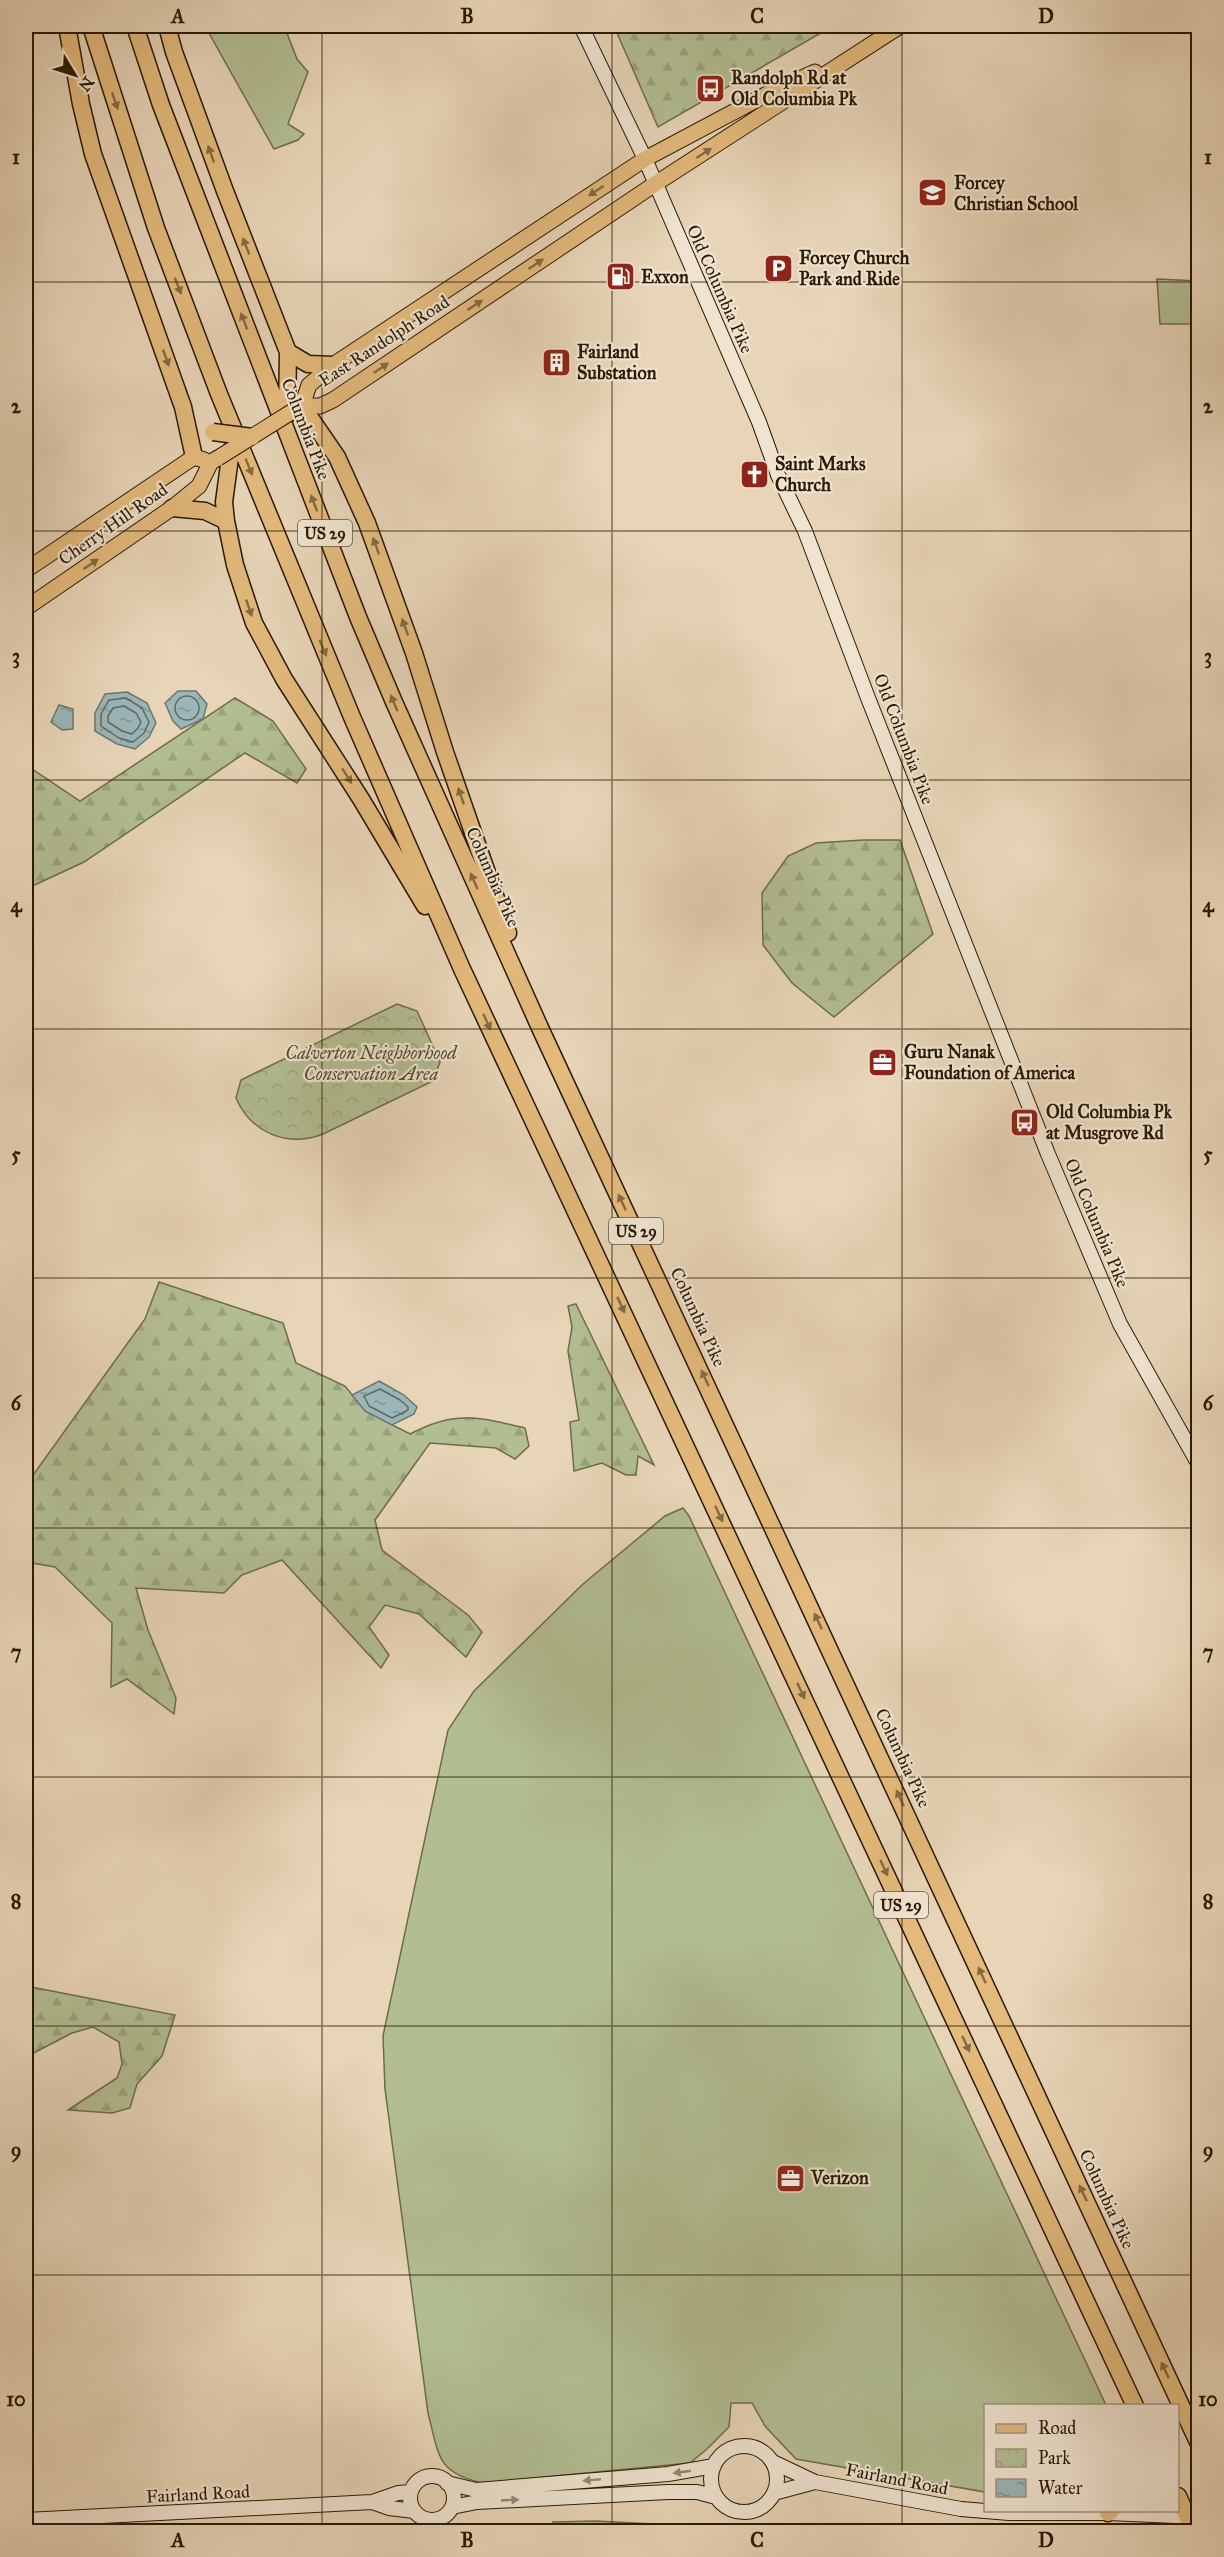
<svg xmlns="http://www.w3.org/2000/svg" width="1224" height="2557" font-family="'IM FELL Great Primer',serif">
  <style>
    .grass { fill: #b2be92; stroke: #6d6c4a; stroke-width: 1.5 }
    .forest { fill: url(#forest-firs); stroke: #6d6c4a; stroke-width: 1.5 }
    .park { fill: url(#park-crowns); stroke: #6d6c4a; stroke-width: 1.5 }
    .water { fill: url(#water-ripples); stroke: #6c7770; stroke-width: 1.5 }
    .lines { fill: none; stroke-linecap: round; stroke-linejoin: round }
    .shore { stroke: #61685e; stroke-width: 1.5 }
    .secondary-casing { stroke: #281903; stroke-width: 16 }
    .primary-casing { stroke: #281903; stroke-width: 17 }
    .trunk-casing { stroke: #281903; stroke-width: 19 }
    .secondary { stroke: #f0e4d1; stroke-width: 14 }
    .primary { stroke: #e4ba7c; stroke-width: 15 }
    .trunk { stroke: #e4ba7c; stroke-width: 16 }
    .primary-bridge-casing { stroke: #281903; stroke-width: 17; stroke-linecap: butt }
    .trunk-bridge-casing { stroke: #281903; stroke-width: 19; stroke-linecap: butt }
    .primary-bridge { stroke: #e4ba7c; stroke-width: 15 }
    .trunk-bridge { stroke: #e4ba7c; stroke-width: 16 }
    .oneway { fill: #866a40 }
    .oneway2 { fill: #968974 }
    .grid { fill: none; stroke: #281903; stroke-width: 1.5; stroke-opacity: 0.55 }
    .labels { text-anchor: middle; stroke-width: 4.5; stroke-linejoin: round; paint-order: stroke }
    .shield { fill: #f0e4d1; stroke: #645641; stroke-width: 1.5 }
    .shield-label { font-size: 16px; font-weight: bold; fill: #281903 }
    .poi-label { font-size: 18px; font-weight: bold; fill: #281903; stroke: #f0e4d1; text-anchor: start }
    .street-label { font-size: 18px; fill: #281903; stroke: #f0e4d1 }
    .park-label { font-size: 18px; font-style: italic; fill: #514b2e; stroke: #f0e4d1 }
    .neatline { fill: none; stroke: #281903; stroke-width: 2 }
    .grid-label { font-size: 20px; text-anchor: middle; font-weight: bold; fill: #281903 }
  </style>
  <defs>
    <pattern id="forest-firs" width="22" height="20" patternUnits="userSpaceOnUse" patternTransform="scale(1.5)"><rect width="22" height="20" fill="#b2be92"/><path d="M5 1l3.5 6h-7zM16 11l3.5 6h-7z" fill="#99a37c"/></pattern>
    <pattern id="park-crowns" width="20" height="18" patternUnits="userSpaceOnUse" patternTransform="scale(1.5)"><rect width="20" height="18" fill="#b2be92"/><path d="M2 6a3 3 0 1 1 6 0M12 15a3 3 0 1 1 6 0" fill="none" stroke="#99a37c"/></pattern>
    <pattern id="water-ripples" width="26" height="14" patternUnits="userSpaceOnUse" patternTransform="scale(1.5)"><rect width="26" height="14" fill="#9ab6b8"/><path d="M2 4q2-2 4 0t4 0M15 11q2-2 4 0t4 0" fill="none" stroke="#7e9393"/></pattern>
  </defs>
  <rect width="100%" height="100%" fill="#e8d5b8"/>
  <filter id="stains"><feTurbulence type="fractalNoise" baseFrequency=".00333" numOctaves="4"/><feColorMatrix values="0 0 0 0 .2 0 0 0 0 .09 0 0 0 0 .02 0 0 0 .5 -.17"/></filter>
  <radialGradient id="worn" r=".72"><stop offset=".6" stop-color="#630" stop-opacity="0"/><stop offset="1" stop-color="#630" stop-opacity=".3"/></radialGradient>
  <path class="grass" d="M205 26H265L271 32 285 28 297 59 308 72 288 124 304 134 298 140 274 149Z
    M1157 279 1198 281V324H1160Z
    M683 1508 689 1516 1106 2405 986 2406 985 2492 796 2459 765 2426 752 2403H731L729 2427 707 2449 690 2463 483 2483C436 2473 439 2455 428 2413L385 2089 383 2036 448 1730 474 1691 583 1584 665 1516Z"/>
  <path class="forest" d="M614 26H833L658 127Z
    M235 698 273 721 306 769 297 783 245 753 84 862 26 889V769H32L80 801Z
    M863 840H900L933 934 834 1017 792 983 763 945 762 893 788 856 816 843Z
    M159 1282 283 1323 296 1363 345 1386 365 1411 410 1434C454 1410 479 1417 525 1428L529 1446 515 1459 496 1448 430 1443 375 1520 382 1550 468 1615 482 1632 466 1657 419 1614 385 1605 369 1627 389 1655 381 1668 282 1560 242 1575 224 1593 136 1588 148 1630 176 1698 174 1714 127 1679 111 1687 112 1623 55 1567 26 1562V1485L145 1319Z
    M576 1304 654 1465 638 1456 636 1475H626L602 1463 574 1471 570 1422 579 1420 568 1351 572 1327 568 1306Z
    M26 1986 175 2015 162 2056 137 2084 130 2108 112 2113 68 2110 117 2078 122 2064 119 2042 93 2027 72 2033 26 2057Z
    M596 2521 691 2526 695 2531H558L553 2522Z"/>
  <path class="park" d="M397 1004 417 1011 440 1062 433 1081 323 1134C288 1148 251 1133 236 1098L241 1080Z"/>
  <path class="water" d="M178 691H196L207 704 203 719 181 729 173 721 165 703Z
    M127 692 147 703 156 723 149 737 135 749 117 744 95 731V713L105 694Z
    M59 705 73 709V729L62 730 51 722Z
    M379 1381 404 1395 417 1407 414 1414 392 1425 365 1411 352 1395Z"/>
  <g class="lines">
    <path class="shore" d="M175 708a12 12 0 1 1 24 0a12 12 0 1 1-24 0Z
      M126 698 142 708 149 722 144 733 133 742 119 738 101 726V714L109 700Z
      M124 706 136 713 141 722 138 728 132 734 122 731 108 722V716L113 708Z
      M380 1389 400 1400 408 1407V1410L392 1418 369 1406 364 1396Z"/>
    <defs>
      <path id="secondary" d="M581 26 645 159 759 422 778 475 805 531 868 698 1048 1154 1120 1324 1198 1463
        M711 2479a33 33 0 1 1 66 0a33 33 0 1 1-66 0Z
        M773 2462 815 2482 961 2509 1009 2513H1108L1198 2517
        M410 2498a22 22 0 1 1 44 0a22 22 0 1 1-44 0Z
        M447 2483 476 2490 668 2474 714 2466
        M774 2493 815 2482
        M372 2502 389 2508 414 2511
        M452 2507 477 2502 668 2492H697L716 2497
        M26 2520 372 2502 398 2493 410 2492"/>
      <path id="primary" d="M302 406H320L333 400 655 184 900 26
        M302 406 309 385 333 365 645 159 769 93 815 72
        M26 570 194 457 204 460
        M26 608 172 508 199 486 211 462 218 458"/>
      <path id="trunk" d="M67 26 81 104 93 154 183 407 194 457
        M91 26 156 228 219 394 352 717 462 969 1135 2406
        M135 26 161 105 358 617 394 702 541 1030 1198 2442
        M167 26 174 52 225 191 288 352 287 415
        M288 352 308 364 333 365
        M302 406 337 457 367 523 414 653 445 752 508 933
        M231 450 224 502 226 521 235 565 254 623 284 679 361 799 425 906
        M172 508 205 511 226 521
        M1178 2496 1194 2532
        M1108 2513 1112 2510"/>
    </defs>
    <use href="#secondary" class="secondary-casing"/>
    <use href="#primary" class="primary-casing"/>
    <use href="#trunk" class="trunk-casing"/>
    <use href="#secondary" class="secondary"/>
    <use href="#primary" class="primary"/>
    <use href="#trunk" class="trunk"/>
    <defs>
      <path id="primary-bridge" d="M218 458 293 411"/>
      <path id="trunk-bridge" d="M213 432 252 437"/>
    </defs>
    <use href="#primary-bridge" class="primary-bridge-casing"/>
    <use href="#trunk-bridge" class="trunk-bridge-casing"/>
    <use href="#primary-bridge" class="primary-bridge"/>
    <use href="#trunk-bridge" class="trunk-bridge"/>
  </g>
  <defs><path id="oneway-solid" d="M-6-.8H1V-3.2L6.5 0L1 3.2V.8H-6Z" transform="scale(1.5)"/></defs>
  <g class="oneway">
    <use href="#oneway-solid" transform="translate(115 101) rotate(71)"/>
    <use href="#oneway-solid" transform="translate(704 153) rotate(-33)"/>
    <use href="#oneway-solid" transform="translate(211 154) rotate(-110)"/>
    <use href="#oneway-solid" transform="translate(596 191) rotate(147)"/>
    <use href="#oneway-solid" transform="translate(246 246) rotate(-111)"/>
    <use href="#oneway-solid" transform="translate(536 264) rotate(-34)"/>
    <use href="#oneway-solid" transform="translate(178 286) rotate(69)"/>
    <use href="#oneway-solid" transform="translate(475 305) rotate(-33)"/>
    <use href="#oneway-solid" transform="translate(244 321) rotate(-111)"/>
    <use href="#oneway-solid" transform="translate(166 358) rotate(70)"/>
    <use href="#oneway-solid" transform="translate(381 368) rotate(-34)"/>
    <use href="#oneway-solid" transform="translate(249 467) rotate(68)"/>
    <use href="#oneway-solid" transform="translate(314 503) rotate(-111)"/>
    <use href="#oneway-solid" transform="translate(376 546) rotate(-110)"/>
    <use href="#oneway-solid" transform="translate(91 564) rotate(-34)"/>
    <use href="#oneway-solid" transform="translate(249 608) rotate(71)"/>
    <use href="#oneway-solid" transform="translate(405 627) rotate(-110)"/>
    <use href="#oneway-solid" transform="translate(323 648) rotate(67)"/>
    <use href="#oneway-solid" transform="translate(394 703) rotate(-113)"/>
    <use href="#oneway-solid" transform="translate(347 776) rotate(58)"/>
    <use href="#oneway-solid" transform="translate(461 796) rotate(-109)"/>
    <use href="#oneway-solid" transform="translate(474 881) rotate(-114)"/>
    <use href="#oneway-solid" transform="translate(487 1022) rotate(65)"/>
    <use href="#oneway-solid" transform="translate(622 1202) rotate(-115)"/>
    <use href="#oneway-solid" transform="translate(621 1305) rotate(65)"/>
    <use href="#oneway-solid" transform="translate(705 1378) rotate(-115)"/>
    <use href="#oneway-solid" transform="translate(719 1514) rotate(65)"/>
    <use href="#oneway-solid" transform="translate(818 1621) rotate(-115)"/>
    <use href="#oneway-solid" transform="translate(801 1691) rotate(65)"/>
    <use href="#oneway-solid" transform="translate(900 1798) rotate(-115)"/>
    <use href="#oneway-solid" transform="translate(884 1868) rotate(65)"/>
    <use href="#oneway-solid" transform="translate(982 1975) rotate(-115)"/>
    <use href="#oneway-solid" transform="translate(966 2044) rotate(65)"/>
    <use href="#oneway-solid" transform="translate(1083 2193) rotate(-115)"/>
    <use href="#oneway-solid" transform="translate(1165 2370) rotate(-115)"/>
  </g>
  <g class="oneway2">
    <use href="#oneway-solid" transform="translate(682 2472) rotate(172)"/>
    <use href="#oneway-solid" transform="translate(592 2480) rotate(175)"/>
    <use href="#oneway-solid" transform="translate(510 2500) rotate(-3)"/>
  </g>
  <path class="grid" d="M322 26V2532M612 26V2532M902 26V2532M26 282H1198M26 531H1198M26 780H1198M26 1029H1198M26 1278H1198M26 1528H1198M26 1777H1198M26 2026H1198M26 2275H1198"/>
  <defs>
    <symbol id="bus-square" viewBox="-11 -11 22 22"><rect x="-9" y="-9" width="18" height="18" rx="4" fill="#8f2418" stroke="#f0e4d1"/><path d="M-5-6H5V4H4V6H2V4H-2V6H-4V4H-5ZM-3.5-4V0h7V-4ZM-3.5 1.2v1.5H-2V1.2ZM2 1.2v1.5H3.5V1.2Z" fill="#fff"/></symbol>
    <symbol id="school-square" viewBox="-11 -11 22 22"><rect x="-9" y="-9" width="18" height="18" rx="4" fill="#8f2418" stroke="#f0e4d1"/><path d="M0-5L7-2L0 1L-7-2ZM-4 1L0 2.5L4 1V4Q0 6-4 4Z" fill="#fff"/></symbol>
    <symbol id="parking-square" viewBox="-11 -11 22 22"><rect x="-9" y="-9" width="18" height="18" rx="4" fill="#8f2418" stroke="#f0e4d1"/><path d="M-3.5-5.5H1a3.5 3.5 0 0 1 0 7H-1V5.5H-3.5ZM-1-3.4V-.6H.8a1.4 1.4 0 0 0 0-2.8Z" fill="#fff"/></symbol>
    <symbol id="fuel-square" viewBox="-11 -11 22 22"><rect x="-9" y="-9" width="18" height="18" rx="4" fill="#8f2418" stroke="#f0e4d1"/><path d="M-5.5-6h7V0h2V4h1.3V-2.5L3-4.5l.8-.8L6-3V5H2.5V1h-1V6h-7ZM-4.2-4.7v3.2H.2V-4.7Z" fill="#fff"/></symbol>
    <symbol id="building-square" viewBox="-11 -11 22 22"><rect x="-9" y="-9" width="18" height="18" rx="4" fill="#8f2418" stroke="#f0e4d1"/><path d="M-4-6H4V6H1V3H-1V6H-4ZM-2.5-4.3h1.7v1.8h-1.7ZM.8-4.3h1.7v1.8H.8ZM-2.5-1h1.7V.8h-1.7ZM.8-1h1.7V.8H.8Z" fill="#fff"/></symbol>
    <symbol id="church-square" viewBox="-11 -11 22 22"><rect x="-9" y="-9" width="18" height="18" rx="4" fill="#8f2418" stroke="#f0e4d1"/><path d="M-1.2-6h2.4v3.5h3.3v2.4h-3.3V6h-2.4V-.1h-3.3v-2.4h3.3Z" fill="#fff"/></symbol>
    <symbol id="office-square" viewBox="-11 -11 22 22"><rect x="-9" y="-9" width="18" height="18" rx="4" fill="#8f2418" stroke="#f0e4d1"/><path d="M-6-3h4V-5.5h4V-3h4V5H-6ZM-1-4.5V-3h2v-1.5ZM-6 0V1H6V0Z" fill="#fff"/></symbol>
  </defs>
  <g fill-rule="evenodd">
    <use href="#bus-square" x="694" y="72" width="33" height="33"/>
    <use href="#school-square" x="916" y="176" width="33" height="33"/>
    <use href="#parking-square" x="762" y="252" width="33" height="33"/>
    <use href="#fuel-square" x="604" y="260" width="33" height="33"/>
    <use href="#building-square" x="540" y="346" width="33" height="33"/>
    <use href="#church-square" x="738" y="458" width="33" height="33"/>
    <use href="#office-square" x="866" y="1046" width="33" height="33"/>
    <use href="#bus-square" x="1008" y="1106" width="33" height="33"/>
    <use href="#office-square" x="774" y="2162" width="33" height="33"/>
  </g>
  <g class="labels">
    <g class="shield">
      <rect x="298" y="520" width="54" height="26" rx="4.5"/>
      <rect x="609" y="1218" width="54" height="26" rx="4.5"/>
      <rect x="874" y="1892" width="54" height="26" rx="4.5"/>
    </g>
    <g class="shield-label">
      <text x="325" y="539">US 29</text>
      <text x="636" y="1237">US 29</text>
      <text x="901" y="1911">US 29</text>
    </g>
    <g class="poi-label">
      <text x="731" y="84">Randolph Rd at<tspan x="731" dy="21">Old Columbia Pk</tspan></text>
      <text x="954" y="189">Forcey<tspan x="954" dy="21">Christian School</tspan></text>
      <text x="799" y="264">Forcey Church<tspan x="799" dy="21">Park and Ride</tspan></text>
      <text x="641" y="283">Exxon</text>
      <text x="577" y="358">Fairland<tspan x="577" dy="21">Substation</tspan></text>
      <text x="775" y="470">Saint Marks<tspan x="775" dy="21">Church</tspan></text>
      <text x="904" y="1058">Guru Nanak<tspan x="904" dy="21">Foundation of America</tspan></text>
      <text x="1046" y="1118">Old Columbia Pk<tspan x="1046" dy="21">at Musgrove Rd</tspan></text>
      <text x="811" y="2184">Verizon</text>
    </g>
    <g class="street-label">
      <text transform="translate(720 289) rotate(66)" y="6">Old Columbia Pike</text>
      <text transform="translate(384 341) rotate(-33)" y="6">East Randolph Road</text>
      <text transform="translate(306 429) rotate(69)" y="6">Columbia Pike</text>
      <text transform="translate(113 524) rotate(-35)" y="6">Cherry Hill Road</text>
      <text transform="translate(904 739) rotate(69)" y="6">Old Columbia Pike</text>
      <text transform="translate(493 877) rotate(66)" y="6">Columbia Pike</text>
      <text transform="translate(1097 1223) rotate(67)" y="6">Old Columbia Pike</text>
      <text transform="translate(698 1317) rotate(65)" y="6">Columbia Pike</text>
      <text transform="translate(903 1758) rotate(65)" y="6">Columbia Pike</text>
      <text transform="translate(1107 2199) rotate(65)" y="6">Columbia Pike</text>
      <text transform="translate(897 2479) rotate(11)" y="6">Fairland Road</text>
      <text transform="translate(198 2494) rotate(-3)" y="6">Fairland Road</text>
    </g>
    <g class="park-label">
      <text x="371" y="1059">Calverton Neighborhood<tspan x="371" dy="21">Conservation Area</tspan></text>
    </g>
  </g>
  <rect width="1224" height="2557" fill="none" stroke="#e8d5b8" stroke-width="66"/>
  <rect x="984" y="2404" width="195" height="108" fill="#f0e4d1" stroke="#a0937f" stroke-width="1.5"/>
  <rect x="996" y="2424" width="30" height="9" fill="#e4ba7c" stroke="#a0937f" stroke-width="1.5"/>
  <text x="1038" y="2434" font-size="18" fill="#281903">Road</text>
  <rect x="996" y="2449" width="30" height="18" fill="url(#park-crowns)" stroke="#a0937f" stroke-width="1.5"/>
  <text x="1038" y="2464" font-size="18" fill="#281903">Park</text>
  <rect x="996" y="2479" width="30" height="18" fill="url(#water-ripples)" stroke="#a0937f" stroke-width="1.5"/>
  <text x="1038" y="2494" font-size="18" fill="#281903">Water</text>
  <g transform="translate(75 75) rotate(128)" stroke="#f0e4d1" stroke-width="4.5" paint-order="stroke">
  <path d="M0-4.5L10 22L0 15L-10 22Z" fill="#281903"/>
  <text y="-9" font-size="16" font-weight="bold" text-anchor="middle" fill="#281903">N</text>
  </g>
  <rect x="33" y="33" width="1158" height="2491" class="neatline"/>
  <g class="grid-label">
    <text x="178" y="23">A</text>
    <text x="467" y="23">B</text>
    <text x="757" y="23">C</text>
    <text x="1046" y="23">D</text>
    <text x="16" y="164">1</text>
    <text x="1208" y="164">1</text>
    <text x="16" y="413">2</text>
    <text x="1208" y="413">2</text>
    <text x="16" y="663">3</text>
    <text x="1208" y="663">3</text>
    <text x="16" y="912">4</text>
    <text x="1208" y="912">4</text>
    <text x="16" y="1161">5</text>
    <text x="1208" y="1161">5</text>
    <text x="16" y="1410">6</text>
    <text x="1208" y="1410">6</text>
    <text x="16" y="1659">7</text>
    <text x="1208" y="1659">7</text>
    <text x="16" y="1908">8</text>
    <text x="1208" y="1908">8</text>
    <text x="16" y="2157">9</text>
    <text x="1208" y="2157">9</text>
    <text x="16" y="2406">10</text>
    <text x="1208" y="2406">10</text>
    <text x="178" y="2547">A</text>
    <text x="467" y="2547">B</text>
    <text x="757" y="2547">C</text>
    <text x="1046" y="2547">D</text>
  </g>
  <rect width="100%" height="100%" filter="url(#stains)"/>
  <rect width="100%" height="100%" fill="url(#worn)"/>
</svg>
